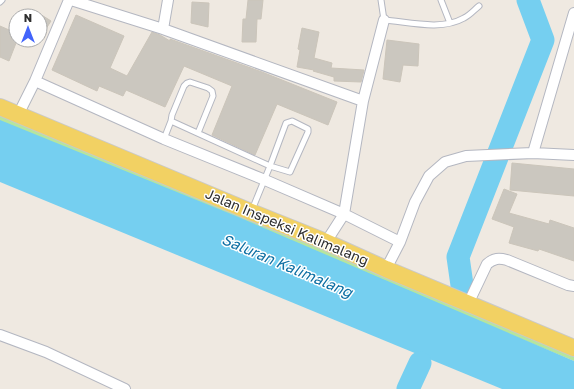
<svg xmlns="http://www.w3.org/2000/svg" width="574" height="389" font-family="'Golos Text',sans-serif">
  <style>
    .green { fill: #b6e59e }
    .water { fill: #75cff0 }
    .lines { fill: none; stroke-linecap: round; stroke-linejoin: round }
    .river { stroke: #75cff0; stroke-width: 23 }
    .building { fill: #cbc7bf; stroke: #cbc5ba }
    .service-casing { stroke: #b4b7c1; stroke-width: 7 }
    .minor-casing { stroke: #b4b7c1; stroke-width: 12 }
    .primary-casing { stroke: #c9c9c9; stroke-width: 18 }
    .service { stroke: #fff; stroke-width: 5 }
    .minor { stroke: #fff; stroke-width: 10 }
    .primary { stroke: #f2d163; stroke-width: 16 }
    .labels { text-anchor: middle; stroke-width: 3; stroke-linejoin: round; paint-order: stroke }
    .street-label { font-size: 14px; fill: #2e2e2e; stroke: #fff }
    .water-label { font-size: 15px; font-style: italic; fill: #0d6fa3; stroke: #fff }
  </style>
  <rect width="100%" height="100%" fill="#efe9e1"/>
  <path class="green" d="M0 107 574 348V361L0 122Z"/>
  <path class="water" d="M0 120 236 216 574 361V389H502L0 182Z"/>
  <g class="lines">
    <path class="river" d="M462 285 458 257 543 40 528 0
      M408 389 420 363"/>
  </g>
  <path class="building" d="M248 0H263L261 19H257L256 42H242L243 19H246Z
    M192 2 209 3 208 27 191 23Z
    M40 14 51 21 40 38Z
    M76 15 124 36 110 68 127 76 152 32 160 35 170 41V39L262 72 337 102 328 125 277 104 255 155 212 135 232 86 184 66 165 107 126 90 123 96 99 86 97 91 52 70Z
    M0 26 16 33V43L9 61 0 57Z
    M302 28 319 32 314 58 332 63 331 68 364 70 361 82 334 81V77L313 71 314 70 297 67 300 50 298 49Z
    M387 40 419 44 418 66 403 65 400 82 383 79Z
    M512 163 574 169V196L510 190Z
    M504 189 517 194 509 213 549 224 550 220 574 228V261L539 249 538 251 509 243 514 227 492 219Z"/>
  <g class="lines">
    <defs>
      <path id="service" d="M381 0 384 20C409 22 441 31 464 18 470 15 474 10 479 6
        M441 0 450 23
        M0 2 2 0
        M198 133 213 96 212 91 208 88 190 82 187 83 184 86 172 115 171 121 270 166 290 172 308 132V129L292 121 286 123 270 166 252 210
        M164 139 171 121"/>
      <path id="minor" d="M71 0 163 29 168 0
        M163 29 363 101
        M35 81 164 139 265 180 344 214 400 242
        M18 115 35 81 69 0
        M533 153 574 155
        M326 242 344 214 363 101 384 20
        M386 269 400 242 415 202 429 176 445 162 466 156 533 153 574 13
        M468 304 487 264C494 258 499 258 507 260L568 285 574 286
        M0 335 46 352 125 389"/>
      <path id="primary" d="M0 107 251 212 326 242 386 269 574 348"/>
    </defs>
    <use href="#service" class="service-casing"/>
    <use href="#minor" class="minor-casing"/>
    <use href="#primary" class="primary-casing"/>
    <use href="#service" class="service"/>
    <use href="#minor" class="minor"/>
    <use href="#primary" class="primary"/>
  </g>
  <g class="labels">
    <g class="street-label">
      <text transform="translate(287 227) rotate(23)" y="5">Jalan Inspeksi Kalimalang</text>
    </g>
    <g class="water-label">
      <text transform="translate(287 266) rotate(23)" y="5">Saluran Kalimalang</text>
    </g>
  </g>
  <g transform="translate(28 28)"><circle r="19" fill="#ffffff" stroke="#ababab"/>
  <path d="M0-3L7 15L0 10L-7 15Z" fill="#4264fb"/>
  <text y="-6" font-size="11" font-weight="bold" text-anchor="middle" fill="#2e2e2e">N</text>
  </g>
</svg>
